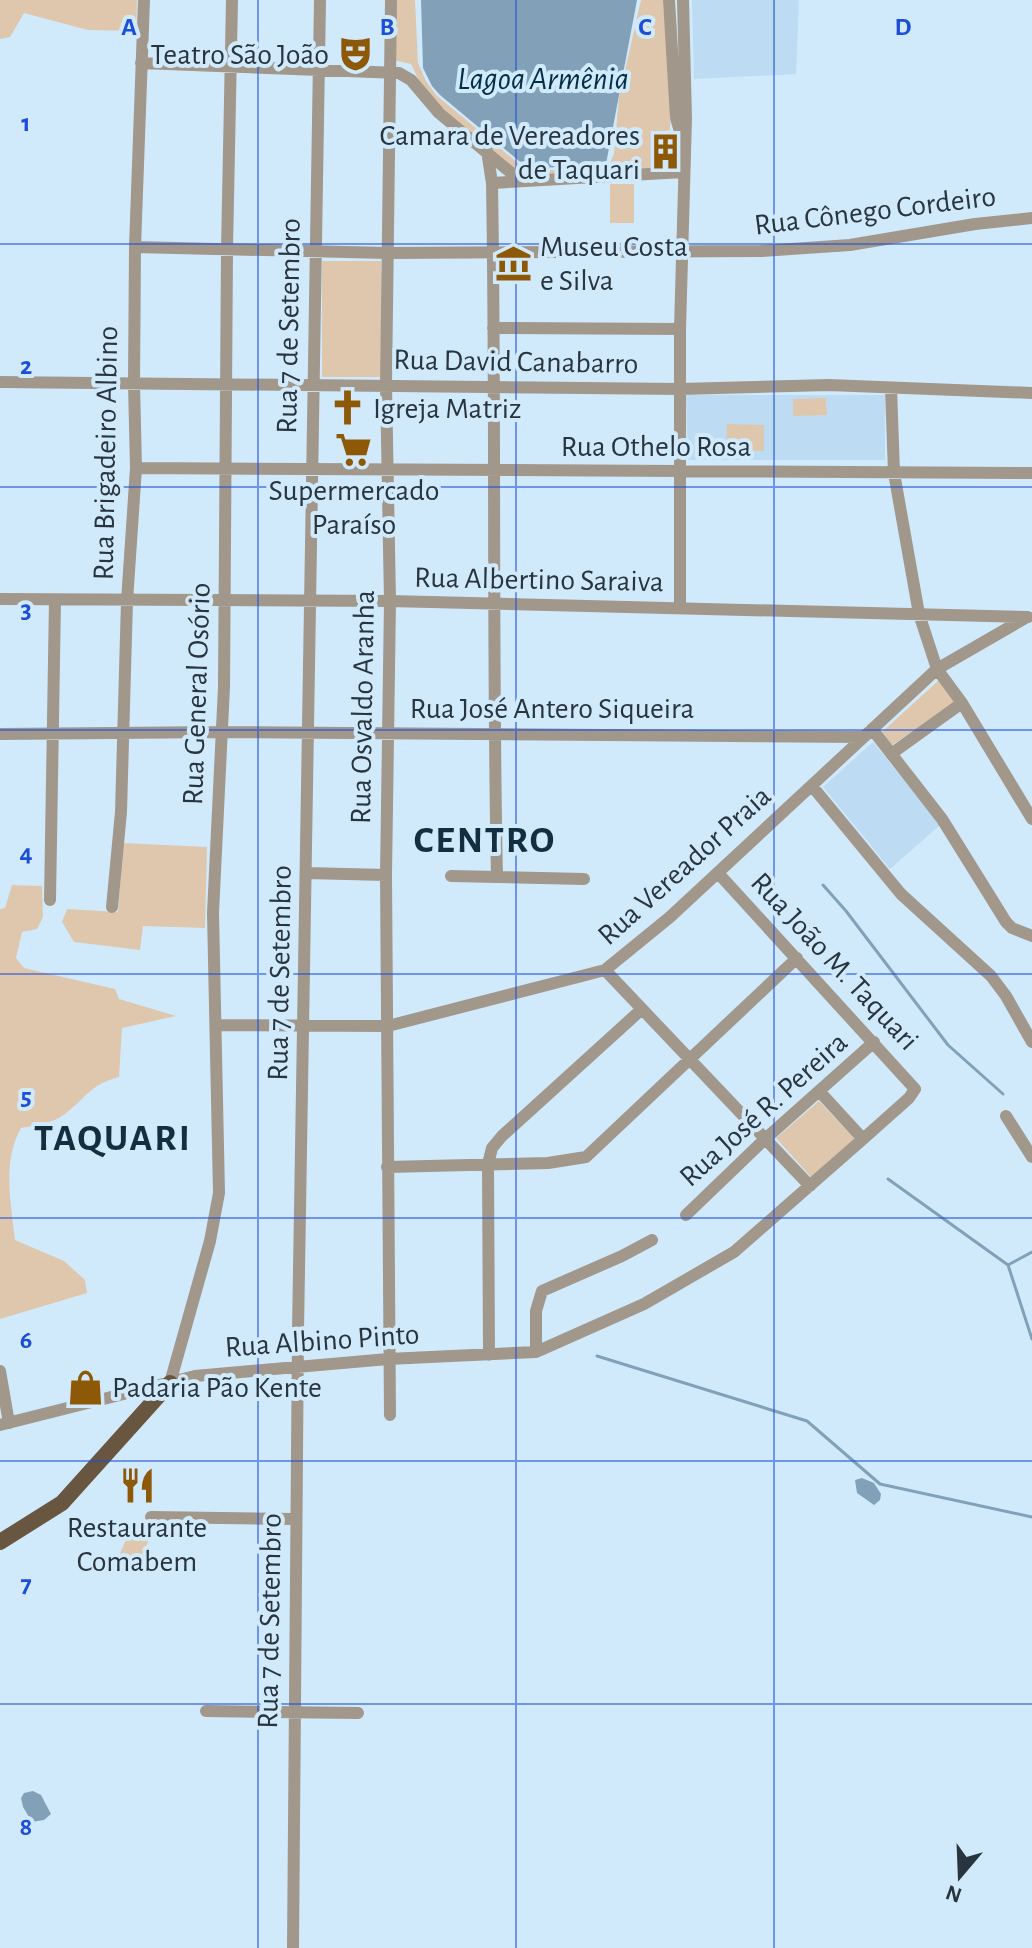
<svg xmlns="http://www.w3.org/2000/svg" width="1032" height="1948" font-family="'Alegreya Sans',sans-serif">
<rect width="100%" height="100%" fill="#d0eafc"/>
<path fill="#bddbf2" d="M692,0H799L796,74L694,79Z
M686,395H885V460H688Z
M873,742L940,825L890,869L823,787Z"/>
<path fill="#dfc7ad" d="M0,0H137L136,31L88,30L24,13L10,37L0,39Z
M394,0H415L418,63L426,81L436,95L525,169L536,171L609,166L614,153L619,97L641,0H663L671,99L670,130L656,133L659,167L536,177L517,171L433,101L422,87L411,64L393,60Z
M610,184H634V223H610Z
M322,261H381L382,377H322Z
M826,398L827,415L793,416V399Z
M727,424L764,425V451L726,450Z
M939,680L955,703L892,745L882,732Z
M123,843L207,847L205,928L143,926L140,950L74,942L62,922L67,909L118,912Z
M12,885L42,886L43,917L37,929L22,932L16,958L24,968L115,989L119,999L176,1016L122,1028L119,1077C89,1085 87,1097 65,1114C52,1124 36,1125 21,1128C2,1161 11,1203 15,1240L64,1261L85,1280L87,1293L0,1319V909L5,908Z
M819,1101L855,1139L811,1177L776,1138Z
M132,1526L151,1535L137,1567L118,1558Z"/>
<path fill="#82a1b8" d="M421,0H637L606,164L542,168L531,167L519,161L440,95L432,86L423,68Z
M862,1478L874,1483L881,1494L880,1500L874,1505L857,1493L855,1480Z
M33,1791L41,1795L51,1814L44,1820L32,1822L23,1807L21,1798L24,1793Z"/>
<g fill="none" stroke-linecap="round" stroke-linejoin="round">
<path stroke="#82a1b8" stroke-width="3" d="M823,885L846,911L948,1045L1003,1094
M888,1179L1008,1265L1032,1339
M1008,1265L1032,1252
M597,1356L807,1421L880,1484L1032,1517"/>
<path stroke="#a1978b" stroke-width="12" d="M669,0L676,118L682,138
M141,63L399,73L411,80L439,113L510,172L525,181
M487,151L492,183C496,415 492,646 497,877
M492,183L683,172
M135,247L387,253L761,251L850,245L975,224L1032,218
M493,328L680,329
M0,382L681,389L829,385L1032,393
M891,388L894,473L919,614L937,669L962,703L1032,819
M136,468L1032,473
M0,599L390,601L1028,617
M680,608V329L686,118L683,0
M872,729L942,819L1006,922L1012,928L1032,936
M0,734L222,732L864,737
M891,754L962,703
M812,786L901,894L991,976L1006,996L1032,1042
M306,873L386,875
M451,876L584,879
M50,900L55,600
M112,907L121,812L127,601L136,468L134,384L135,247L144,0
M605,970L810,1186
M216,1025L388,1026L605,970L670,917L937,669L1027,617
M820,1092L863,1139
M1006,1116L1032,1157
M387,1167L548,1163L586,1157L797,958
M686,1215L765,1139L874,1042
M536,1352V1311L542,1291L622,1256L652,1240
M489,1355L488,1164L492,1148L502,1136L642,1009
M0,1371L9,1423
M170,1383L210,1241L219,1193L213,913L224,687L227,249L232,0
M390,1415L386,875L390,601L386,385L391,0
M0,1425L195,1376L388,1359L536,1352L644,1304L734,1252L863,1139L909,1098L915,1089L718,873
M151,1517L296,1519
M206,1711L358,1713
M293,1948L298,1331L320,0"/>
<path stroke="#685641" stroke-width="16" d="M0,1542L62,1503L170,1383"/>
</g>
<path fill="none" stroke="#1d4ed8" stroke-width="2" stroke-opacity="0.55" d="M258,0V1948M516,0V1948M774,0V1948M0,244H1032M0,487H1032M0,730H1032M0,974H1032M0,1218H1032M0,1461H1032M0,1704H1032"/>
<defs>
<symbol id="theatre-bare" viewBox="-9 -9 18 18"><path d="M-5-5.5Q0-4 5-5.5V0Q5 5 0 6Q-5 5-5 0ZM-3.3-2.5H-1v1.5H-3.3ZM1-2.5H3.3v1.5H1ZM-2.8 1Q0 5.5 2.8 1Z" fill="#8d5907" stroke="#d0eafc" stroke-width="2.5" paint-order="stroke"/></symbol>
<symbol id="building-bare" viewBox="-9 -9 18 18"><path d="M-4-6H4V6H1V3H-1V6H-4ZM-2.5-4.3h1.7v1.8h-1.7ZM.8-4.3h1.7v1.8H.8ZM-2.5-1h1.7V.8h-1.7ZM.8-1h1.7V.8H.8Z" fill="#8d5907" stroke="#d0eafc" stroke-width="2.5" paint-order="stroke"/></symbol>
<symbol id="museum-bare" viewBox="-9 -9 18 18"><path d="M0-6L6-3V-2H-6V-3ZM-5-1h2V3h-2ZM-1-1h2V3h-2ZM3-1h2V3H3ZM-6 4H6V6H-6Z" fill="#8d5907" stroke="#d0eafc" stroke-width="2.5" paint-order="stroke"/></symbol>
<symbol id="church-bare" viewBox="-9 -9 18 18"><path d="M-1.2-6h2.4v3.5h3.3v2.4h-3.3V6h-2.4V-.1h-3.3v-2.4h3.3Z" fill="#8d5907" stroke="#d0eafc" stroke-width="2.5" paint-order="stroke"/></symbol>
<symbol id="supermarket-bare" viewBox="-9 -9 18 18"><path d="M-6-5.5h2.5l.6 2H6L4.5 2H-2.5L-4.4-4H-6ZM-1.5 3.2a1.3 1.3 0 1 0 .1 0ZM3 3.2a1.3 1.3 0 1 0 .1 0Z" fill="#8d5907" stroke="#d0eafc" stroke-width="2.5" paint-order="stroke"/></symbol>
<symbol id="shop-bare" viewBox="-9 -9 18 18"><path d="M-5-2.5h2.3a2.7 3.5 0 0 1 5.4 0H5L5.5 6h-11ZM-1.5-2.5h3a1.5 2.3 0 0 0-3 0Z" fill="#8d5907" stroke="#d0eafc" stroke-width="2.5" paint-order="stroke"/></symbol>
<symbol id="restaurant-bare" viewBox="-9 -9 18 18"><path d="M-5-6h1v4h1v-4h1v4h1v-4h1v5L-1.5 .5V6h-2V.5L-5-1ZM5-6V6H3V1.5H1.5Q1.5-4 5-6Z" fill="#8d5907" stroke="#d0eafc" stroke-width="2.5" paint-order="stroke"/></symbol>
</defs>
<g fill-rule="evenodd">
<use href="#theatre-bare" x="330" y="28" width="51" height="51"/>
<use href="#building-bare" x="640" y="126" width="51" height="51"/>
<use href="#museum-bare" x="488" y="238" width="51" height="51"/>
<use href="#church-bare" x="322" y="382" width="51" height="51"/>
<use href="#supermarket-bare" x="328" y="424" width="51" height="51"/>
<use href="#shop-bare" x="60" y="1362" width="51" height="51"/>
<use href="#restaurant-bare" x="112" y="1460" width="51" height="51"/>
</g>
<g text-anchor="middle" stroke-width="8" stroke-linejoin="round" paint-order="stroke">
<g font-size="30" fill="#29353e" stroke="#d0eafc" text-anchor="start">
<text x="329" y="64" text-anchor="end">Teatro São João</text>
<text x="640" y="145" text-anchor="end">Camara de Vereadores<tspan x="640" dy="34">de Taquari</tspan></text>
<text x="540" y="256">Museu Costa<tspan x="540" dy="34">e Silva</tspan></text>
<text x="373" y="418">Igreja Matriz</text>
<text x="354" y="500" text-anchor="middle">Supermercado<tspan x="354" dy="34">Paraíso</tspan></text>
<text x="112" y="1397">Padaria Pão Kente</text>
<text x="137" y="1537" text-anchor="middle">Restaurante<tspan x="137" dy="34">Comabem</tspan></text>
</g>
<g font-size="30" fill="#29353e" stroke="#d0eafc">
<text transform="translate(875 210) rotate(-7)" y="10">Rua Cônego Cordeiro</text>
<text transform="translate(288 326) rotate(-89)" y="10">Rua 7 de Setembro</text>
<text transform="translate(516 361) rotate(1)" y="10">Rua David Canabarro</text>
<text x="656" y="456">Rua Othelo Rosa</text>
<text transform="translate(105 453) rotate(-89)" y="10">Rua Brigadeiro Albino</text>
<text transform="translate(539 579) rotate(1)" y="10">Rua Albertino Saraiva</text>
<text transform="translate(196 694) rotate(-88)" y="10">Rua General Osório</text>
<text transform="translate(362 707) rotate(-89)" y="10">Rua Osvaldo Aranha</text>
<text x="552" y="718">Rua José Antero Siqueira</text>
<text transform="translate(684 865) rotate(-42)" y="10">Rua Vereador Praia</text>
<text transform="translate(835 961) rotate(47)" y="10">Rua João M. Taquari</text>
<text transform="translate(279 973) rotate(-89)" y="10">Rua 7 de Setembro</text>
<text transform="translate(763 1109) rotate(-42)" y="10">Rua José R. Pereira</text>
<text transform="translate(322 1340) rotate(-4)" y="10">Rua Albino Pinto</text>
<text transform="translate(269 1621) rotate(-89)" y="10">Rua 7 de Setembro</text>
</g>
<g font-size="32" font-style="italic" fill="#042e46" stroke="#d0eafc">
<text x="543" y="89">Lagoa Armênia</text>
</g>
<g font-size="38" font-weight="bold" letter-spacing="2" fill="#132e3f" stroke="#d0eafc">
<text x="485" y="852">CENTRO</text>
<text x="113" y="1150">TAQUARI</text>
</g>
</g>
<g font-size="26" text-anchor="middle" font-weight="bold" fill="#1d4ed8" stroke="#d0eafc" stroke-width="8" stroke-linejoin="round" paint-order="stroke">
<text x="129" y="35">A</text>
<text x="387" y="35">B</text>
<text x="645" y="35">C</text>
<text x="903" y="35">D</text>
<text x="26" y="131">1</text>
<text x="26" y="374">2</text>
<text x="26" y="618">3</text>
<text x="26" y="861">4</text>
<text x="26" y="1105">5</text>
<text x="26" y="1348">6</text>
<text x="26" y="1592">7</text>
<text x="26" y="1835">8</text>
</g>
<g transform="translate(960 1876) rotate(199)" stroke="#d0eafc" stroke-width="6" paint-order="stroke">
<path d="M0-6L14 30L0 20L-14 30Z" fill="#29353e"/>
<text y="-12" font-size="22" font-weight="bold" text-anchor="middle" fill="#29353e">N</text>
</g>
</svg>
